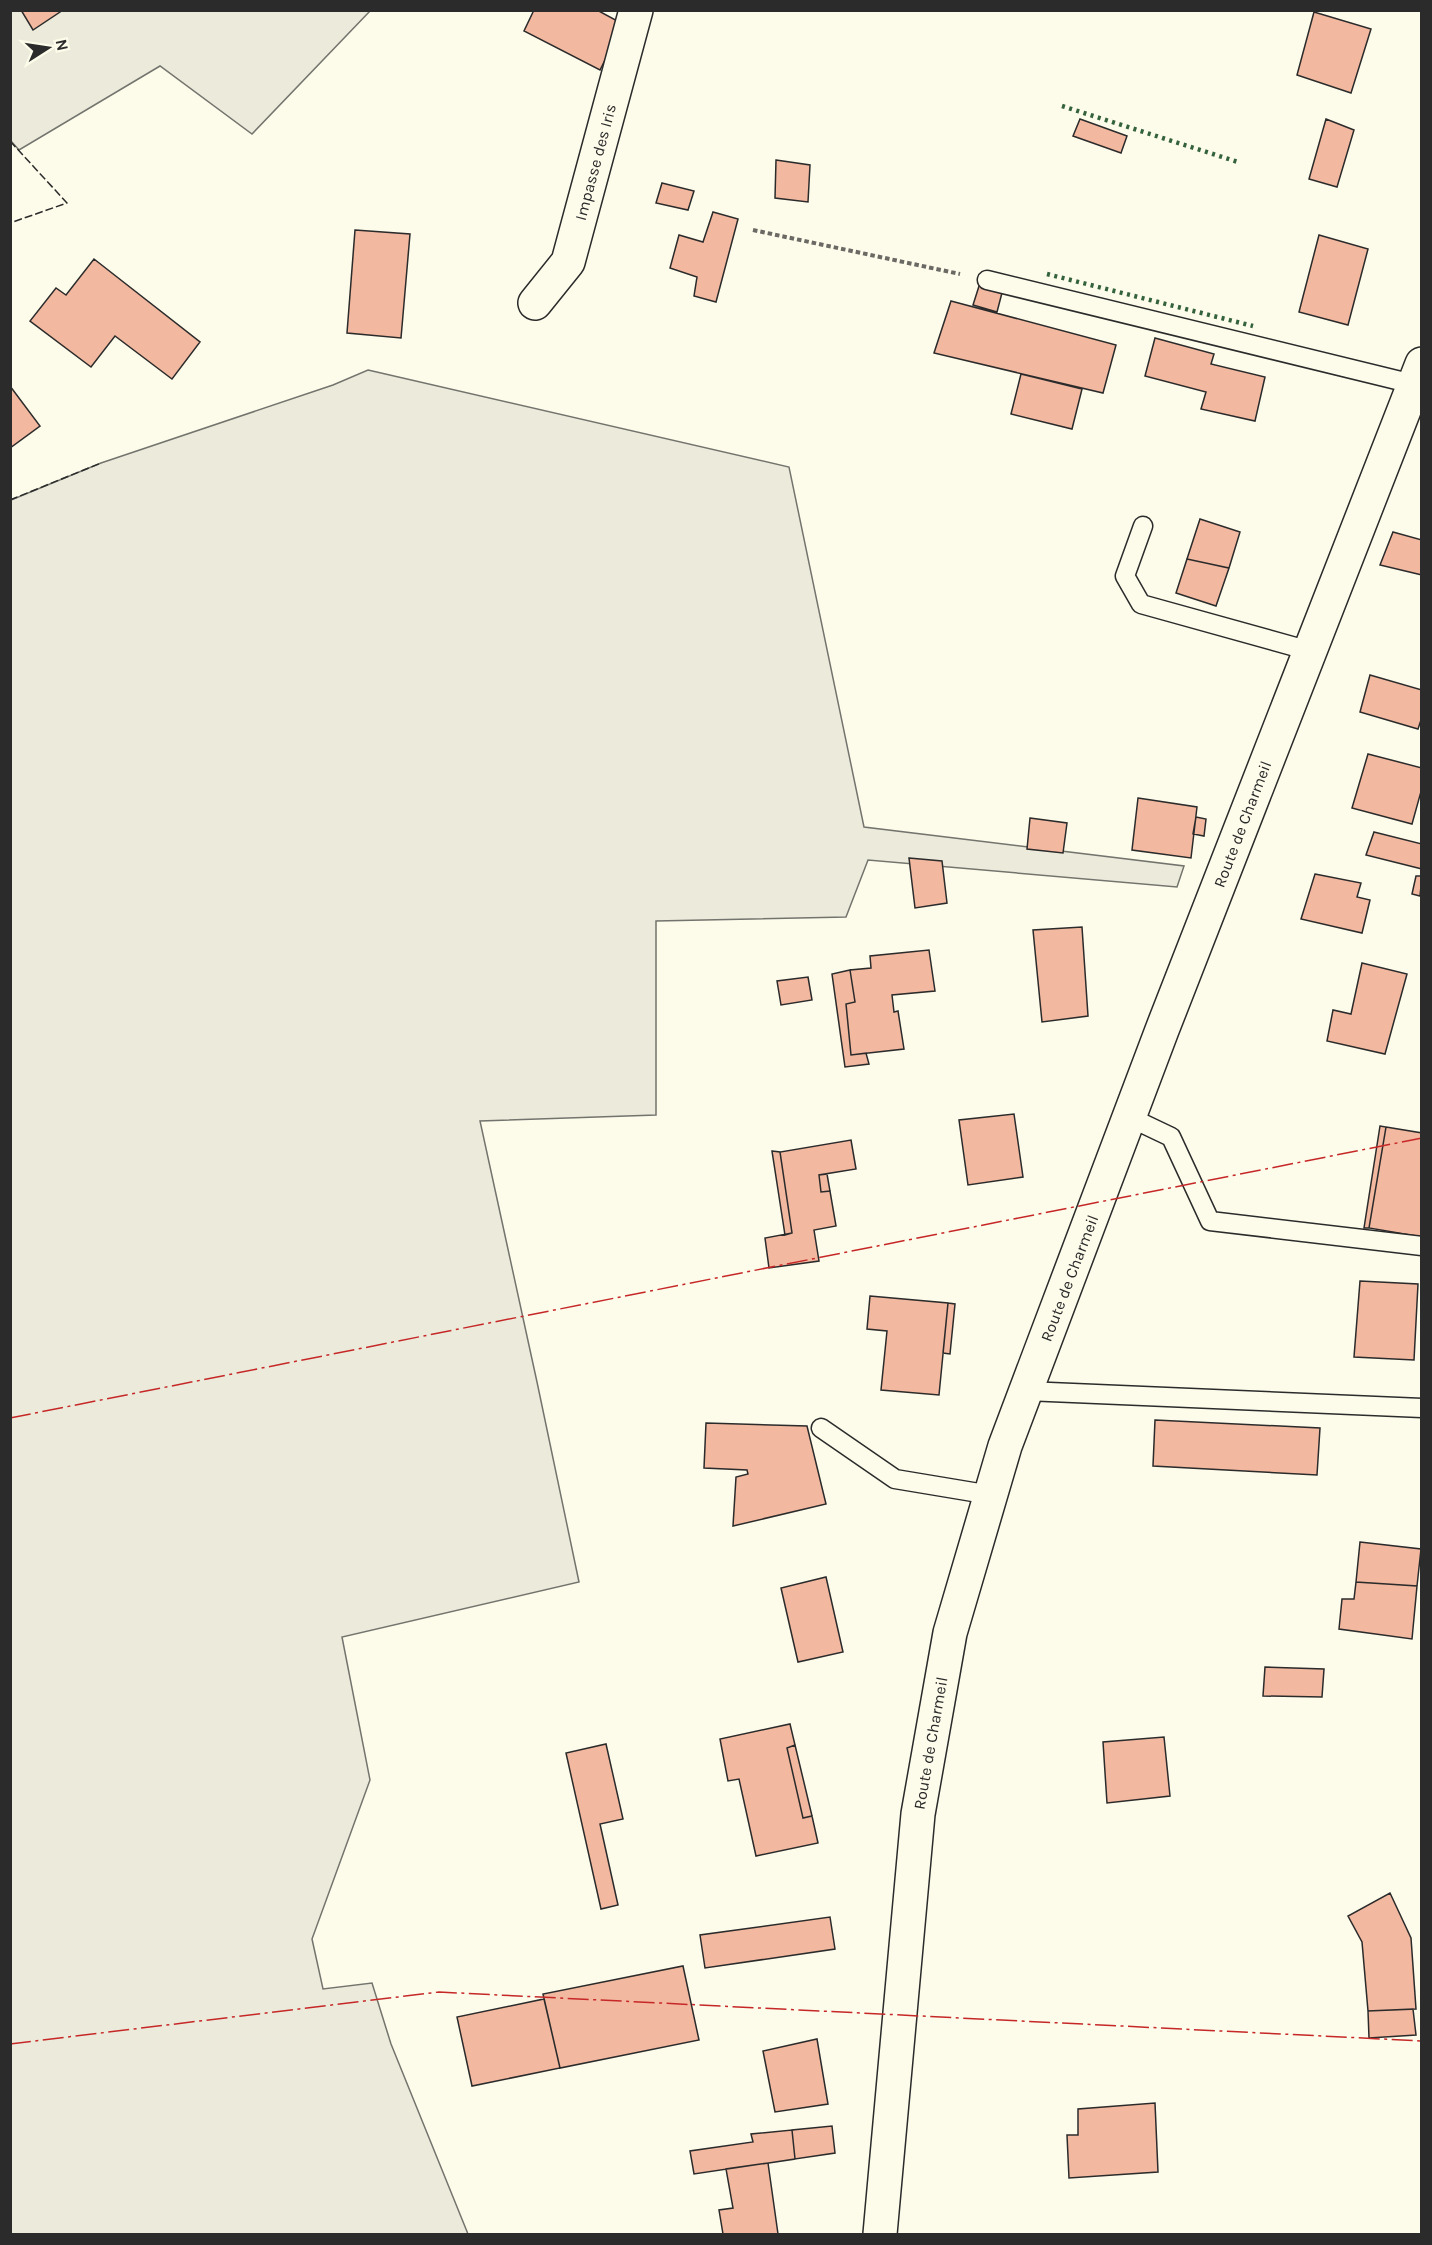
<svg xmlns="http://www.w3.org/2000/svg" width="1432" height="2245" font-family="Karla,sans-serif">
<rect width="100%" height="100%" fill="#fdfbea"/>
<path fill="#ecebdb" stroke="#74746e" stroke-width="1.5" d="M10,11H370L252,134L160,66L19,150L11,141Z
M368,370L789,467L864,827L1184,866L1177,887L868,860L846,917L656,921V1115L480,1121L537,1382L579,1582L342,1637L370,1780L312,1939L323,1989L372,1983L391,2044L468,2234H11V500L101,463L333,385Z"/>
<path fill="#f2b8a0" stroke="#2b2b2b" stroke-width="1.5" d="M21,10H63L33,30Z
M534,10H597L623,24L600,70L524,31Z
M1314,12L1371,29L1351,93L1297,75Z
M1080,119L1127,136L1121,153L1073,136Z
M1326,119L1354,130L1337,187L1309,179Z
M776,160L810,165L808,202L775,198Z
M662,183L694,191L688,210L656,203Z
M713,212L738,219L716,302L694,296L697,277L670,268L679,235L703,242Z
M355,230L410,234L401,338L347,333Z
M1319,235L1368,249L1348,325L1299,312Z
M94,259L200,342L172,379L115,336L91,367L30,321L56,288L66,295Z
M980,283L1003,289L997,312L973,305Z
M951,301L1116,345L1103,393L934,353Z
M1155,338L1214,354L1211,364L1265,377L1255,421L1201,409L1206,392L1145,376Z
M1021,374L1082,389L1072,429L1011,414Z
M10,386L40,426L10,448Z
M1200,519L1240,532L1229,568L1187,559Z
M1393,532L1422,540V575L1380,565Z
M1187,559L1229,568L1216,606L1176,593Z
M1370,675L1422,690V717L1418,729L1360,712Z
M1368,754L1422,768V788L1412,824L1352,808Z
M1138,798L1197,807L1191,858L1132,850Z
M1196,817L1206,819L1204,836L1193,834Z
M1030,818L1067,823L1063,853L1027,849Z
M1374,832L1422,844V869L1366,855Z
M909,858L942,861L947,903L915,908Z
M1315,874L1361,883L1357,897L1370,900L1362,933L1301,919Z
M1416,876H1422L1420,896L1412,894Z
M1082,927L1088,1016L1042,1022L1033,930Z
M929,950L935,991L892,995L894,1012L898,1011L904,1049L851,1055L846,1004L855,1002L850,970L871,968L870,956Z
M1362,963L1407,974L1385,1054L1327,1041L1333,1010L1351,1014Z
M850,970L855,1002L846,1004L851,1055L866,1053L869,1064L845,1067L832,974Z
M808,977L812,1000L781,1005L777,981Z
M1014,1114L1023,1177L968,1185L959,1120Z
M1380,1126L1386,1127L1369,1228H1364Z
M1386,1127L1422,1133V1237L1369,1228Z
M851,1140L856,1169L819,1175L821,1192L830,1191L836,1226L814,1230L819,1261L769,1268L765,1238L792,1233L780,1152Z
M772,1151L780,1152L792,1233L785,1235Z
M827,1174L830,1191L821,1192L819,1175Z
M1360,1281L1418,1284L1414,1360L1354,1357Z
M870,1296L948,1303L939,1395L881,1390L887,1331L867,1329Z
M948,1303L955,1304L950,1354L943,1353Z
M1155,1420L1320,1428L1317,1475L1153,1466Z
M706,1423L807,1426L826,1504L733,1526L736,1477L748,1474L747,1470L704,1468Z
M1360,1542L1421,1549L1417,1586L1356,1582Z
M826,1577L843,1652L798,1662L781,1588Z
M1356,1582L1417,1586L1412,1639L1339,1629L1342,1599H1354Z
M1265,1667L1324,1669L1322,1697L1263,1696Z
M790,1724L795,1745L787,1748L803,1818L812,1816L818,1843L756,1856L739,1779L728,1781L720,1739Z
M1164,1737L1170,1796L1107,1803L1103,1742Z
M606,1744L623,1819L600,1824L618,1905L601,1909L566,1753Z
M795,1745L812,1816L803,1818L787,1748Z
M1390,1893L1411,1938L1416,2009L1368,2011L1362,1942L1348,1916Z
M830,1917L835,1949L705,1968L700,1935Z
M683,1966L699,2040L560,2068L543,1994Z
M544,1999L560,2068L472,2086L457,2017Z
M1413,2009L1416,2035L1369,2038L1368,2011Z
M817,2039L828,2104L775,2112L763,2051Z
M1155,2103L1158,2172L1069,2178L1067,2135H1078V2109Z
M832,2126L835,2153L795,2159L792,2130Z
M792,2130L795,2159L694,2174L690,2151L753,2142L751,2134Z
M768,2163L778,2234H723L719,2210L733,2208L726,2169Z"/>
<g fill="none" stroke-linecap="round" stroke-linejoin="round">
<defs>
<path id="service" d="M987,280L1413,384
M1143,526L1125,576L1141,604L1310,651
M1129,1117L1171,1137L1210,1221L1422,1246
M1026,1391L1422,1408
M821,1428L895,1479L991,1495"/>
<path id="minor" d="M535,303L568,262L636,10"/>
<path id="secondary" d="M880,2234L918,1814L950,1633L1005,1446L1162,1030L1422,364"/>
</defs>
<use href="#service" stroke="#2b2b2b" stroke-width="21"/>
<use href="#minor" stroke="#2b2b2b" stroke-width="36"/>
<use href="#secondary" stroke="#2b2b2b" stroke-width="36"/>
<path stroke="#6a6964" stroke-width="4" stroke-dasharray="4.5 3" stroke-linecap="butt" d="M753,230L960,274"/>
<use href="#service" stroke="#fdfbea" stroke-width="18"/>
<use href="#minor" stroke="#fdfbea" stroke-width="33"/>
<use href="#secondary" stroke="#fdfbea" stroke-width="33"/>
<path stroke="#34623c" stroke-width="4.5" stroke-dasharray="3 4.5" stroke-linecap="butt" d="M1062,106L1238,162
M1047,274L1253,326"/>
<path stroke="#2b2b2b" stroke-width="1.5" stroke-dasharray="8 3" stroke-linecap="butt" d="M10,141L67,203L10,223
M10,500L101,463"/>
<path stroke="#c62828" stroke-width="1.5" stroke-dasharray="21 4.5 3 4.5" stroke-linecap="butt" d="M10,1418L1422,1138
M10,2044L439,1992L1422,2041"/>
</g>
<g text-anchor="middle" stroke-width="4.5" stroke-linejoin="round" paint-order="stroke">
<g font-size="16" fill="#2b2b2b" stroke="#fdfbea">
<text transform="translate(595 162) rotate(-75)" y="6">Impasse des Iris</text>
<text transform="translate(1242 824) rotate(-69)" y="6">Route de Charmeil</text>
<text transform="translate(1069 1278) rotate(-69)" y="6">Route de Charmeil</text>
<text transform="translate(930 1743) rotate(-80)" y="6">Route de Charmeil</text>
</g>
</g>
<rect width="1432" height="2245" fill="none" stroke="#2b2b2b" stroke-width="24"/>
<g transform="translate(48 48) rotate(78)" stroke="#fdfbea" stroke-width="4.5" paint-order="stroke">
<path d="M0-4.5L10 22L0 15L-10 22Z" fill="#2b2b2b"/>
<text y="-9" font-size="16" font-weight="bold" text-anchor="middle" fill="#2b2b2b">N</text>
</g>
</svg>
